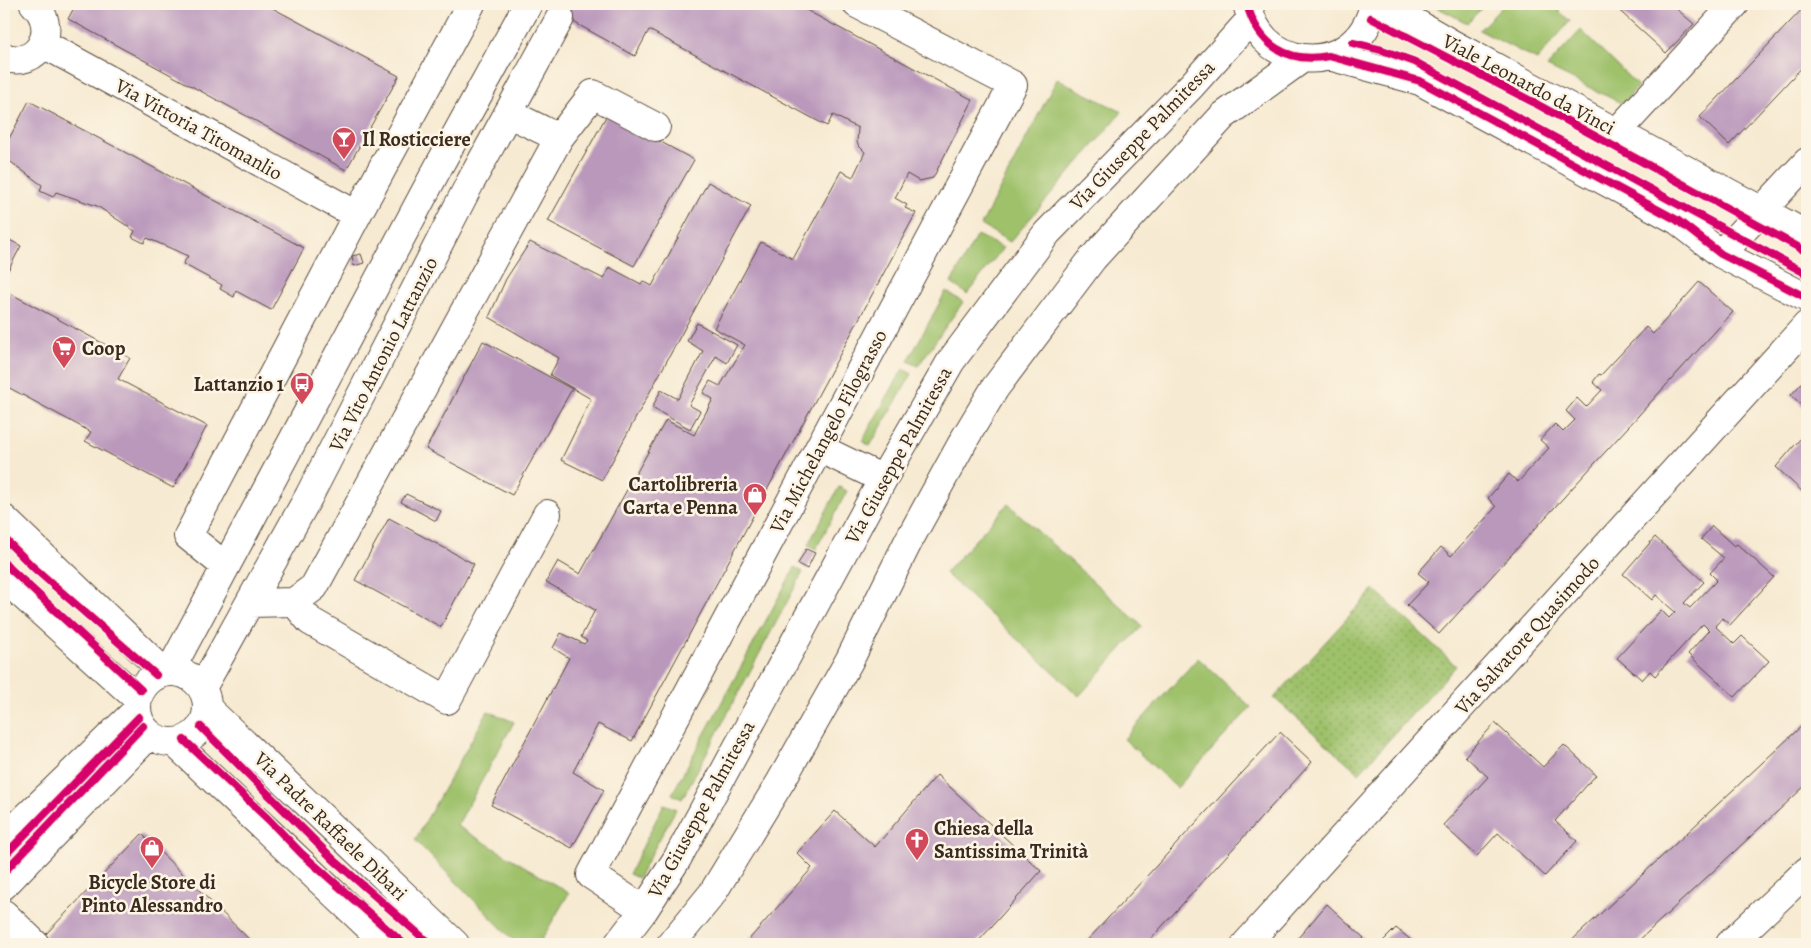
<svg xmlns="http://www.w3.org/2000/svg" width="1811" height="948" font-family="Alegreya,serif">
<defs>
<pattern id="grass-dots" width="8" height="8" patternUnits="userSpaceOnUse" patternTransform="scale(1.25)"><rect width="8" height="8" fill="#9ec16a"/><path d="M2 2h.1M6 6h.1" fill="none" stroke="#829d57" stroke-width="1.8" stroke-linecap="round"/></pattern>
</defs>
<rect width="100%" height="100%" fill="#fcf5e5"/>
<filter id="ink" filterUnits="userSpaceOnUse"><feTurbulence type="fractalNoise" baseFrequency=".02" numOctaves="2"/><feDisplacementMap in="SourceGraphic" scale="10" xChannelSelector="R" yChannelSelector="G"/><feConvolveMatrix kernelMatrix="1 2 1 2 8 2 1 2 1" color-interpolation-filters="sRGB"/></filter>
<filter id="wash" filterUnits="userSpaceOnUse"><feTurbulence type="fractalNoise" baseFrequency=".0096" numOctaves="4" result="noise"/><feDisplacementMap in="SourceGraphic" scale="20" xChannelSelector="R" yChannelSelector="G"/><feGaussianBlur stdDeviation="1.12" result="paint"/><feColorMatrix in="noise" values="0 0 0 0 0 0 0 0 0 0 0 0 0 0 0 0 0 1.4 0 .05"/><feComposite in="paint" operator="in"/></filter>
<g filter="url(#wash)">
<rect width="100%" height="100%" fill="#f7ead2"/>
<path fill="url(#grass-dots)" stroke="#6c7644" d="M1374,589L1456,666L1359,773L1274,698Z"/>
<path fill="#9ec16a" stroke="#6c7644" d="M1431,4H1486L1467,23Z
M1505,4H1551L1570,21L1537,60L1479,30Z
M1581,30L1638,86L1623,104L1547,67Z
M1057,79L1122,112L1010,242L981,225Z
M977,235L1003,248L967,294L951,283Z
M946,291L963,302L918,366L908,361Z
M903,369L912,374L870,446L862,441Z
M839,487L847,491L816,549L808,545Z
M1008,504L1142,626L1079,696L945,573Z
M795,567L803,572L682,799L672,794Z
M1198,658L1251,707L1177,788L1124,739Z
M488,711L514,722L457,826L569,893L539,944H517L415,840Z
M664,804L676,809L638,878L629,874Z"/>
<g id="blocks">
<path fill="#ba98bc" d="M76,4H265L399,76L346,170L68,19Z
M553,4H795L973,100L933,178L919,181L907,174L895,198L907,205L905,208L916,213L632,741L598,724L573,772L604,790L572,848L491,805L569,658L553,648L561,633L584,644L587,641L581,637L595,610L546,582L558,561L580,574L666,420L694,435L713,399L703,393L710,381L720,386L745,345L714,328L761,242L793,259L841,171L853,177L865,152L859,146L857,142L858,128L833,115L827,126L649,30L635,56L550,9Z
M1612,4H1671L1694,24L1666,53Z
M1807,4V62L1729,145L1700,117Z
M29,101L304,248L271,310L236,291L234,297L220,289L222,285L183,264L188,256L147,238L144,243L132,237L135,231L97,206L56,192L53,197L40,191L42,185L4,157V148Z
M608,113L694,160L634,266L548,221Z
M708,182L751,206L602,480L561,460L591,399L550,375L559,358L489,317L506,279L530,242L604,279L609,267L641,284L643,281L652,286Z
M4,237L21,246L4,278Z
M361,254L364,263L354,266L352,256Z
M1699,282L1733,312L1439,634L1407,605L1429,582L1418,573L1441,547L1451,556L1496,507L1488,498L1509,474L1518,482L1549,448L1540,440L1555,424L1563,432L1575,420L1566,411L1577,398L1586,407L1602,390L1593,382L1599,374L1601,375L1646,327L1653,334Z
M4,290L130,358L118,379L207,426L173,488L85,441L91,432L4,385Z
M697,323L737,345L727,363L716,356L689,405L700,411L690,429L652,408L661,390L678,399L703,351L687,341Z
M483,341L572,389L512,495L426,449Z
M1807,377V410L1791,395Z
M1807,431V496L1776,467Z
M406,494L441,511L436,521L401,502Z
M389,518L474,564L441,627L355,580Z
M1712,526L1734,546L1737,544L1774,577L1730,625L1722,618L1715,626L1734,644L1742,636L1769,661L1735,697L1688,654L1709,630L1703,624L1655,676L1650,671L1642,680L1617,658L1661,610L1669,618L1675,612L1656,595L1652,600L1623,574L1655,537L1704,582L1684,603L1690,608L1717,580L1710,573L1724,558L1701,539Z
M806,549L815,553L807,569L798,564Z
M1807,721V784L1635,944H1568Z
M1495,723L1543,767L1564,745L1596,775L1555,821L1577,841L1545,876L1498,833L1477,856L1443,825L1488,777L1465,756Z
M1280,732L1312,762L1146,944H1084Z
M937,775L1041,871L976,944H745L812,868L797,853L835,811L875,847Z
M142,834L254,944H54L45,935Z
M1327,904L1364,938L1358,944H1304L1298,938Z
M1396,928L1416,944H1380Z"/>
</g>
</g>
<g filter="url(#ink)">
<use href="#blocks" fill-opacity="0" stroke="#574739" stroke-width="1"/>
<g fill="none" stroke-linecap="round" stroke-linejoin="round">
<defs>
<path id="minor" d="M1247,4C1250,14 1252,23 1259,32C1267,44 1280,52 1293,56C1333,66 1366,43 1374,4
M1383,4L1454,45L1807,235
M42,43L357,215
M1329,56L1420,81L1677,220L1721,254L1807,298
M4,57C38,70 60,29 34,4
M1617,132L1735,4
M559,138L593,94L656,127
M1721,254L1807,162
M819,448L883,479
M4,519L164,672
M225,566L188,536L357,215L471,4
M4,578L138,699
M294,602L314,587L559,138L508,113
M250,603L294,602L310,621L447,700L547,514
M170,671L440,164L528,4
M137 707a35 35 0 1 1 70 0a35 35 0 1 1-70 0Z
M202,688L309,496L470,183L560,18
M207,708L455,944
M174,742L387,944
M4,839L137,710
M4,885L150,734
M644,910L591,875L1013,85L857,4
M4,914L35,944
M618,944L644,910L677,859L883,479L951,361L1047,233L1191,86L1251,19
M671,944L712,894L781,781L849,661L908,542L965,438L995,388L1093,258L1223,116L1303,58
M1246,944L1807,325
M1730,944L1807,871"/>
</defs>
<use href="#minor" stroke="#574739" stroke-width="30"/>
<use href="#minor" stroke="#fff" stroke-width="28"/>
<defs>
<path id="cycleway" d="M1247,4C1258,45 1287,64 1329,56L1420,81L1677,220L1721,254L1807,298
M1371,18L1531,101L1807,252
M1353,43L1382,50L1415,62L1807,274
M4,538L33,567L156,675
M4,563L141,690
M201,727L334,860L430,944
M184,740L268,819L302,854L404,944
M4,856L139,717
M4,872L143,726"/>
</defs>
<use href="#cycleway" stroke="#fcf5e5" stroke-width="11"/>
<use href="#cycleway" stroke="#d6006c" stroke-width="8"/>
</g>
</g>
<defs>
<symbol id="bar-pin" viewBox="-11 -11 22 30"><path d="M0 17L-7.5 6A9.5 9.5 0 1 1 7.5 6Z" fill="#d1495b" stroke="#fcf5e5"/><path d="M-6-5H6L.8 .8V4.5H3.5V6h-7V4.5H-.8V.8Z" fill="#fff"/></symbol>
<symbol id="supermarket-pin" viewBox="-11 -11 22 30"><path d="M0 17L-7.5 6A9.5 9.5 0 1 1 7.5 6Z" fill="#d1495b" stroke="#fcf5e5"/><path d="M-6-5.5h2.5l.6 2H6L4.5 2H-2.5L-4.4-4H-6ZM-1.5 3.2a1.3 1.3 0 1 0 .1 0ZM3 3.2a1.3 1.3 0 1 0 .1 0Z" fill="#fff"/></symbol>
<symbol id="bus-pin" viewBox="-11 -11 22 30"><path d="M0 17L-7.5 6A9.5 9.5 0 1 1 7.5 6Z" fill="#d1495b" stroke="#fcf5e5"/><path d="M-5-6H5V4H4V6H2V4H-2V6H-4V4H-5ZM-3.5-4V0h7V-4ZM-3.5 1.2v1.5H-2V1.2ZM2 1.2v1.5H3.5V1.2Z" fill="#fff"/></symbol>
<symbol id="shop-pin" viewBox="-11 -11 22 30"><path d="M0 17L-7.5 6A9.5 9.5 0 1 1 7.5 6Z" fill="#d1495b" stroke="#fcf5e5"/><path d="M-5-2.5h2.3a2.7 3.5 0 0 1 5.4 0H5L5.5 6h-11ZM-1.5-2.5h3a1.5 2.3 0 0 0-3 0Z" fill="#fff"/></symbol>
<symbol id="church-pin" viewBox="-11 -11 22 30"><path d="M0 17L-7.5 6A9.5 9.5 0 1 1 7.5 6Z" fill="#d1495b" stroke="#fcf5e5"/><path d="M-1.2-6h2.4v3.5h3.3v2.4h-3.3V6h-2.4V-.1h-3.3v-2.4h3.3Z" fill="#fff"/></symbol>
</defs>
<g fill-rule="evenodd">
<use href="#bar-pin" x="330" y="125" width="28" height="38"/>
<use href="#supermarket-pin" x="50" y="334" width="28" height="38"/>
<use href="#bus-pin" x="288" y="370" width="28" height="38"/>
<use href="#shop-pin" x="741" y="481" width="28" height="38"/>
<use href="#church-pin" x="903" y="826" width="28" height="38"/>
<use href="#shop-pin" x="138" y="834" width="28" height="38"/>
</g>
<g text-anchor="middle" stroke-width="5" stroke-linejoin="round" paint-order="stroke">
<g font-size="20" fill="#3b2a1e" stroke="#fcf5e5">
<text transform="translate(1529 84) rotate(28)" y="7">Viale Leonardo da Vinci</text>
<text transform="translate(199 129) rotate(29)" y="7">Via Vittoria Titomanlio</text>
<text transform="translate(1142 135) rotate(-46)" y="7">Via Giuseppe Palmitessa</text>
<text transform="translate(383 354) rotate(-63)" y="7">Via Vito Antonio Lattanzio</text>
<text transform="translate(828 431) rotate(-62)" y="7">Via Michelangelo Filograsso</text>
<text transform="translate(898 455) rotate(-61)" y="7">Via Giuseppe Palmitessa</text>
<text transform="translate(1527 635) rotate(-48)" y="7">Via Salvatore Quasimodo</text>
<text transform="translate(701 809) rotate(-61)" y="7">Via Giuseppe Palmitessa</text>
<text transform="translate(331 826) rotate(44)" y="7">Via Padre Raffaele Dibari</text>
</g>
<g font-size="20" font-weight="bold" fill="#3b2a1e" stroke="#fcf5e5" text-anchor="start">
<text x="362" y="146">Il Rosticciere</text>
<text x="82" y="355">Coop</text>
<text x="284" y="391" text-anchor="end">Lattanzio 1</text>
<text x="738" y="491" text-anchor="end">Cartolibreria<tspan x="738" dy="23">Carta e Penna</tspan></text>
<text x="934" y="835">Chiesa della<tspan x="934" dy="23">Santissima Trinità</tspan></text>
<text x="152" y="889" text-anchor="middle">Bicycle Store di<tspan x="152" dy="23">Pinto Alessandro</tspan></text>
</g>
</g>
<rect width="1811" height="948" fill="none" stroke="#fcf5e5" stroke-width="20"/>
</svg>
